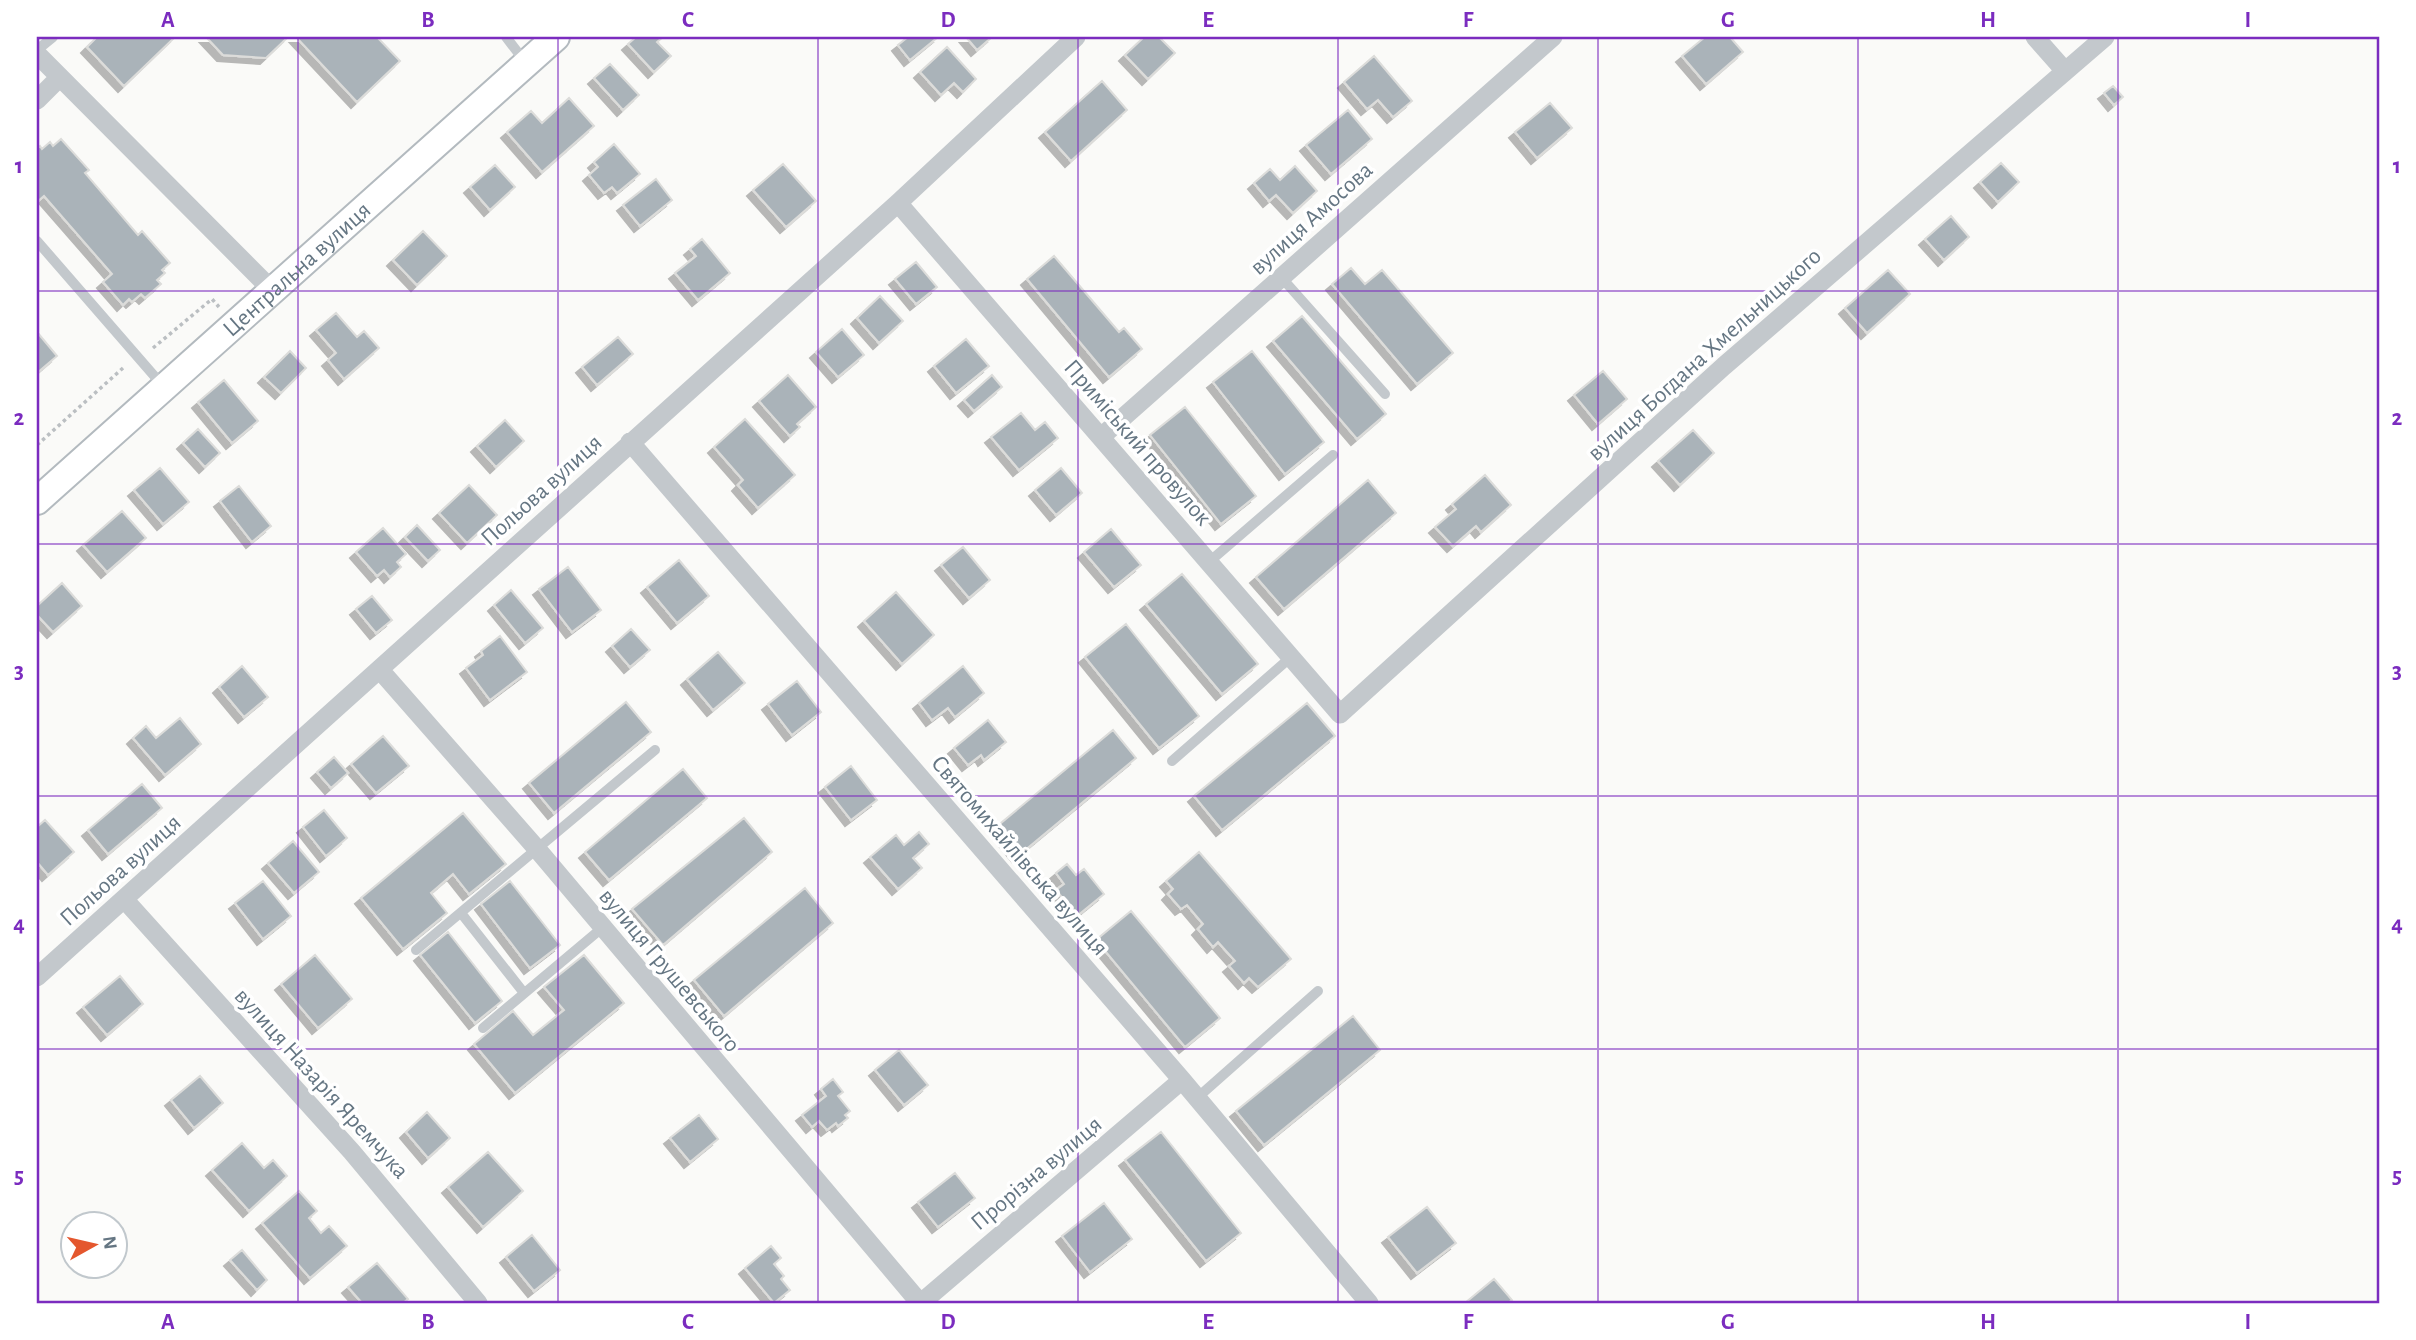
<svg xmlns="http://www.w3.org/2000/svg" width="2416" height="1340" font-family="'Alegreya Sans',sans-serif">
<defs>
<filter id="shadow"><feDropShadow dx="-6" dy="6" stdDeviation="0" flood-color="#0004"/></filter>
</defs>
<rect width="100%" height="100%" fill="#fafaf8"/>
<path fill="#aab3b9" stroke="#dcdcda" stroke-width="2" filter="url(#shadow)" d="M97,37H175L124,86L87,47Z
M206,37H288L266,58L223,55Z
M296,37H377L400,61L357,102Z
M636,37H663L657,42L671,56L654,72L628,44Z
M908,37H938L910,60L898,45Z
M966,37H992L977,50Z
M1144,37H1159L1175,53L1148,79L1125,55Z
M1705,37H1730L1743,52L1706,84L1682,56Z
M947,47L976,79L963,92L954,83L941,95L920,72Z
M1374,56L1412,101L1393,117L1378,100L1367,109L1344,82Z
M610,64L639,95L623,110L594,78Z
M1102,81L1127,110L1071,161L1045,132Z
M2113,86L2123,97L2114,105L2104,93Z
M569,98L594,126L542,172L507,132L531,111L542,123Z
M1550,103L1572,128L1537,158L1515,132Z
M1348,110L1372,139L1331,174L1306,145Z
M61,139L89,170L85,173L138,235L142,231L170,263L162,270L165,273L157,280L161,284L145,298L141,294L132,302L129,299L123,305L103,282L112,274L44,196L37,202V149L40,146L42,149L50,142L53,146Z
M614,144L640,174L617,193L612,187L604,193L589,175L598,167L594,162Z
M2001,163L2019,182L1998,202L1980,182Z
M783,164L816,201L786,227L753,190Z
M495,165L515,187L490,210L470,187Z
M1295,166L1317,191L1293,213L1276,195L1269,201L1254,183L1270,169L1280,180Z
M656,179L672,200L640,226L623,205Z
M1951,216L1969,237L1944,260L1925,239Z
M423,231L447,256L417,285L393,260Z
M702,239L730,273L698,300L675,273L696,256L690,249Z
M1054,256L1119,332L1124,328L1142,349L1109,377L1027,279Z
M916,262L937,287L916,304L895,279Z
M1351,268L1365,284L1382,270L1453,353L1417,384L1332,284Z
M1888,270L1910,294L1867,333L1845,308Z
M880,296L903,321L879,343L857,318Z
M336,313L357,337L364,331L379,348L344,379L328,360L336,353L316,330Z
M1302,316L1386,414L1357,439L1273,341Z
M842,329L864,355L838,377L816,352Z
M37,332L57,356L37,373Z
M618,337L633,354L597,385L582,367Z
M966,339L989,366L956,393L934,366Z
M290,351L306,368L281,393L264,377Z
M1252,351L1324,442L1285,474L1213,382Z
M1603,371L1627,399L1598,424L1574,395Z
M788,375L816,407L797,424L800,427L790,436L759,401Z
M992,375L1002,387L974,411L964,400Z
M224,380L258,421L232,443L198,402Z
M1185,407L1256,496L1221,524L1150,435Z
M1021,413L1035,430L1045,422L1058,438L1019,470L991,437Z
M745,419L795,475L758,508L738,485L743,480L714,447Z
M505,420L524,441L496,467L477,446Z
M198,429L220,453L205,467L183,443Z
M1693,430L1714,453L1680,485L1658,461Z
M160,468L189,502L163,524L134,490Z
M1061,468L1082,493L1056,515L1035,490Z
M1485,475L1511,505L1481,532L1476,526L1453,546L1435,527L1456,509L1452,504Z
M1368,480L1396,513L1284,609L1256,577Z
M469,485L497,515L467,543L439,513Z
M239,486L271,526L252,542L220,501Z
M122,511L146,538L107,572L83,545Z
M417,525L440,550L428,561L405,537Z
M383,528L406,554L397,562L401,567L390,577L384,570L377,576L356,552Z
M1111,529L1141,565L1114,587L1084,552Z
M963,547L990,580L969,598L941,565Z
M679,560L709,596L677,623L647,587Z
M568,567L601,610L572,632L539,589Z
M1182,574L1258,664L1222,694L1146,604Z
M62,583L82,606L53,632L37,615V606Z
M511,590L543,628L525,643L494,605Z
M896,592L934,635L902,664L864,621Z
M372,596L392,620L376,633L356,609Z
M1126,624L1199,716L1159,748L1085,657Z
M631,629L650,650L630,667L612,646Z
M500,636L527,672L490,700L466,668L483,655L481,651Z
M718,652L745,683L713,710L687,679Z
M242,666L268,697L244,717L219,687Z
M963,666L984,693L955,717L948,708L932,720L919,703Z
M797,681L821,712L792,735L768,704Z
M626,702L651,732L554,813L529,783Z
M1307,703L1335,736L1222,830L1194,796Z
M180,718L201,744L165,775L133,738L146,726L156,738Z
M988,720L1006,742L984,760L981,755L968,765L954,748Z
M1113,730L1136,758L1018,856L995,828Z
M383,736L409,766L376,793L351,764Z
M334,757L348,773L331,788L317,772Z
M851,766L877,800L851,820L825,787Z
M683,769L707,798L609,880L585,852Z
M142,784L162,808L108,854L88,830Z
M324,810L347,838L326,856L303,827Z
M463,813L506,864L469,894L453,874L431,893L447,913L403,949L361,898Z
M744,818L772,852L663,945L632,909Z
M45,820L74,852L48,875L37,862V827Z
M919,832L929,844L913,858L922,868L898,889L870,857L896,835L904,845Z
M293,841L319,872L294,893L268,863Z
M1199,852L1291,959L1258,987L1249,978L1244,983L1229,966L1235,961L1218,942L1213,947L1198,929L1203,924L1187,905L1181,909L1168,894L1173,889L1166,881Z
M1067,864L1076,875L1084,869L1104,894L1077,916L1056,890L1064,884L1056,873Z
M263,881L291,916L263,939L235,903Z
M510,881L560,945L530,968L481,904Z
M805,888L833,923L724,1016L694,980Z
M1131,911L1220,1018L1185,1047L1096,940Z
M448,932L502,1001L475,1023L420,955Z
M315,955L352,999L318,1028L281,984Z
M584,955L624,1003L515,1093L474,1044L513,1011L533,1035L564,1010L544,987Z
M120,976L143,1004L107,1035L83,1007Z
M1353,1016L1380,1050L1264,1145L1236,1111Z
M899,1050L928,1085L904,1105L875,1070Z
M200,1076L223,1103L194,1128L171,1100Z
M833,1079L843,1092L838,1096L850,1111L845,1115L848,1118L838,1126L836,1123L827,1130L819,1121L812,1127L802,1115L826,1096L821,1089Z
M427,1112L450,1138L428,1158L406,1132Z
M699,1115L718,1139L690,1162L670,1138Z
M1161,1132L1241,1233L1206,1261L1125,1160Z
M242,1143L264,1168L273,1160L287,1176L249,1211L212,1170Z
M488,1152L523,1191L483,1227L448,1187Z
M955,1173L975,1198L938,1227L918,1202Z
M299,1191L317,1211L309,1218L321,1233L329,1226L347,1246L310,1278L262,1223Z
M1104,1203L1132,1239L1090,1272L1062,1236Z
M1427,1207L1456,1243L1417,1273L1388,1237Z
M532,1235L560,1270L534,1291L506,1257Z
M771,1246L781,1258L774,1264L784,1276L781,1279L790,1290L774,1303L745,1268Z
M242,1250L267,1280L257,1290L230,1260Z
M377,1263L408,1299L403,1303H362L348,1287Z
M1494,1279L1512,1300L1508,1303H1465Z"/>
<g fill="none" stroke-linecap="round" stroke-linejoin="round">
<defs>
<g id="secondary">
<path id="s1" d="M37,501L556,37"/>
</g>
</defs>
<use href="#secondary" stroke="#b3babf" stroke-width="30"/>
<path stroke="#bbbfc2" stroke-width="3.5" stroke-dasharray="3.5 3.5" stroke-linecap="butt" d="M153,348L212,299L219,307
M37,445L123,368"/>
<path stroke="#c3c8cc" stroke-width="10" d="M506,37L526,63
M37,50L53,37
M37,241L163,386
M1281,277L1385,394
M1209,562L1333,455
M1172,761L1291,657
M461,913L524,993
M416,950L655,750
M483,1028L602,928
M1197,1098L1318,991"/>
<path stroke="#c3c8cc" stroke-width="19" d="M2035,37L2065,71
M37,54L272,290
M37,100L60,77
M898,203L1340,714L1724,366L2105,37
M1101,437L1553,37
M630,442L1182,1080L1369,1303
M380,670L537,849L920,1303
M124,899L352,1152L478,1303
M37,977L898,203L1076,37
M921,1303L1182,1080"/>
<use href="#secondary" stroke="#fff" stroke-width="26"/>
</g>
<path fill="none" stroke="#7b2cbf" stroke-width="2" stroke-opacity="0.55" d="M298,37V1303M558,37V1303M818,37V1303M1078,37V1303M1338,37V1303M1598,37V1303M1858,37V1303M2118,37V1303M37,291H2379M37,544H2379M37,796H2379M37,1049H2379"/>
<g text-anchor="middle" stroke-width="7" stroke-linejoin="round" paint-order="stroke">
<g font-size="24" fill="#657683" stroke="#fff">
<text transform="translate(1311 218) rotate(-42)" y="8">вулиця Амосова</text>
<text dy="8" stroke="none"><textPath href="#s1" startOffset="348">Центральна вулиця</textPath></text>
<text transform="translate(1704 354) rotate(-42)" y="8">вулиця Богдана Хмельницького</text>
<text transform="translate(1138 442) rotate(49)" y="8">Приміський провулок</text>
<text transform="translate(541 490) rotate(-42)" y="8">Польова вулиця</text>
<text transform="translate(1020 855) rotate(49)" y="8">Святомихайлівська вулиця</text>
<text transform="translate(120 870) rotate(-42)" y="8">Польова вулиця</text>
<text transform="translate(670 970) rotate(50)" y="8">вулиця Грушевського</text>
<text transform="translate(322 1083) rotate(48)" y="8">вулиця Назарія Яремчука</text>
<text transform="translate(1036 1173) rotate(-40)" y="8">Прорізна вулиця</text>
</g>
</g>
<rect width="2416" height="1340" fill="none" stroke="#ffffff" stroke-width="77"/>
<g transform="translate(94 1245) rotate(82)"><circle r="33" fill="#ffffff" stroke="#c1c8cd" stroke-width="2"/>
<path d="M0-5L12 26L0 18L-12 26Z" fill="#e4572e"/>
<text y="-10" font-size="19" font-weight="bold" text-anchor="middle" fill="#657683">N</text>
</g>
<rect x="38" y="38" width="2340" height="1264" fill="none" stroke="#7b2cbf" stroke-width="2.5"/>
<g font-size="23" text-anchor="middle" font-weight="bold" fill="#7b2cbf">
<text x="168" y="27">A</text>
<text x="428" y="27">B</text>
<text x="688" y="27">C</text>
<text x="948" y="27">D</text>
<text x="1208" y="27">E</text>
<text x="1468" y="27">F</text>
<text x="1728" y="27">G</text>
<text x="1988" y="27">H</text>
<text x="2248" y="27">I</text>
<text x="19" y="173">1</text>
<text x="2397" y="173">1</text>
<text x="19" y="425">2</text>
<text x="2397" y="425">2</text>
<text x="19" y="678">3</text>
<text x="2397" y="678">3</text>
<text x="19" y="931">4</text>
<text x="2397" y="931">4</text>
<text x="19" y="1183">5</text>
<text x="2397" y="1183">5</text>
<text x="168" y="1329">A</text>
<text x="428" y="1329">B</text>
<text x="688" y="1329">C</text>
<text x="948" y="1329">D</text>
<text x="1208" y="1329">E</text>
<text x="1468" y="1329">F</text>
<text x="1728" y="1329">G</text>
<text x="1988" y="1329">H</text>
<text x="2248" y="1329">I</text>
</g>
</svg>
